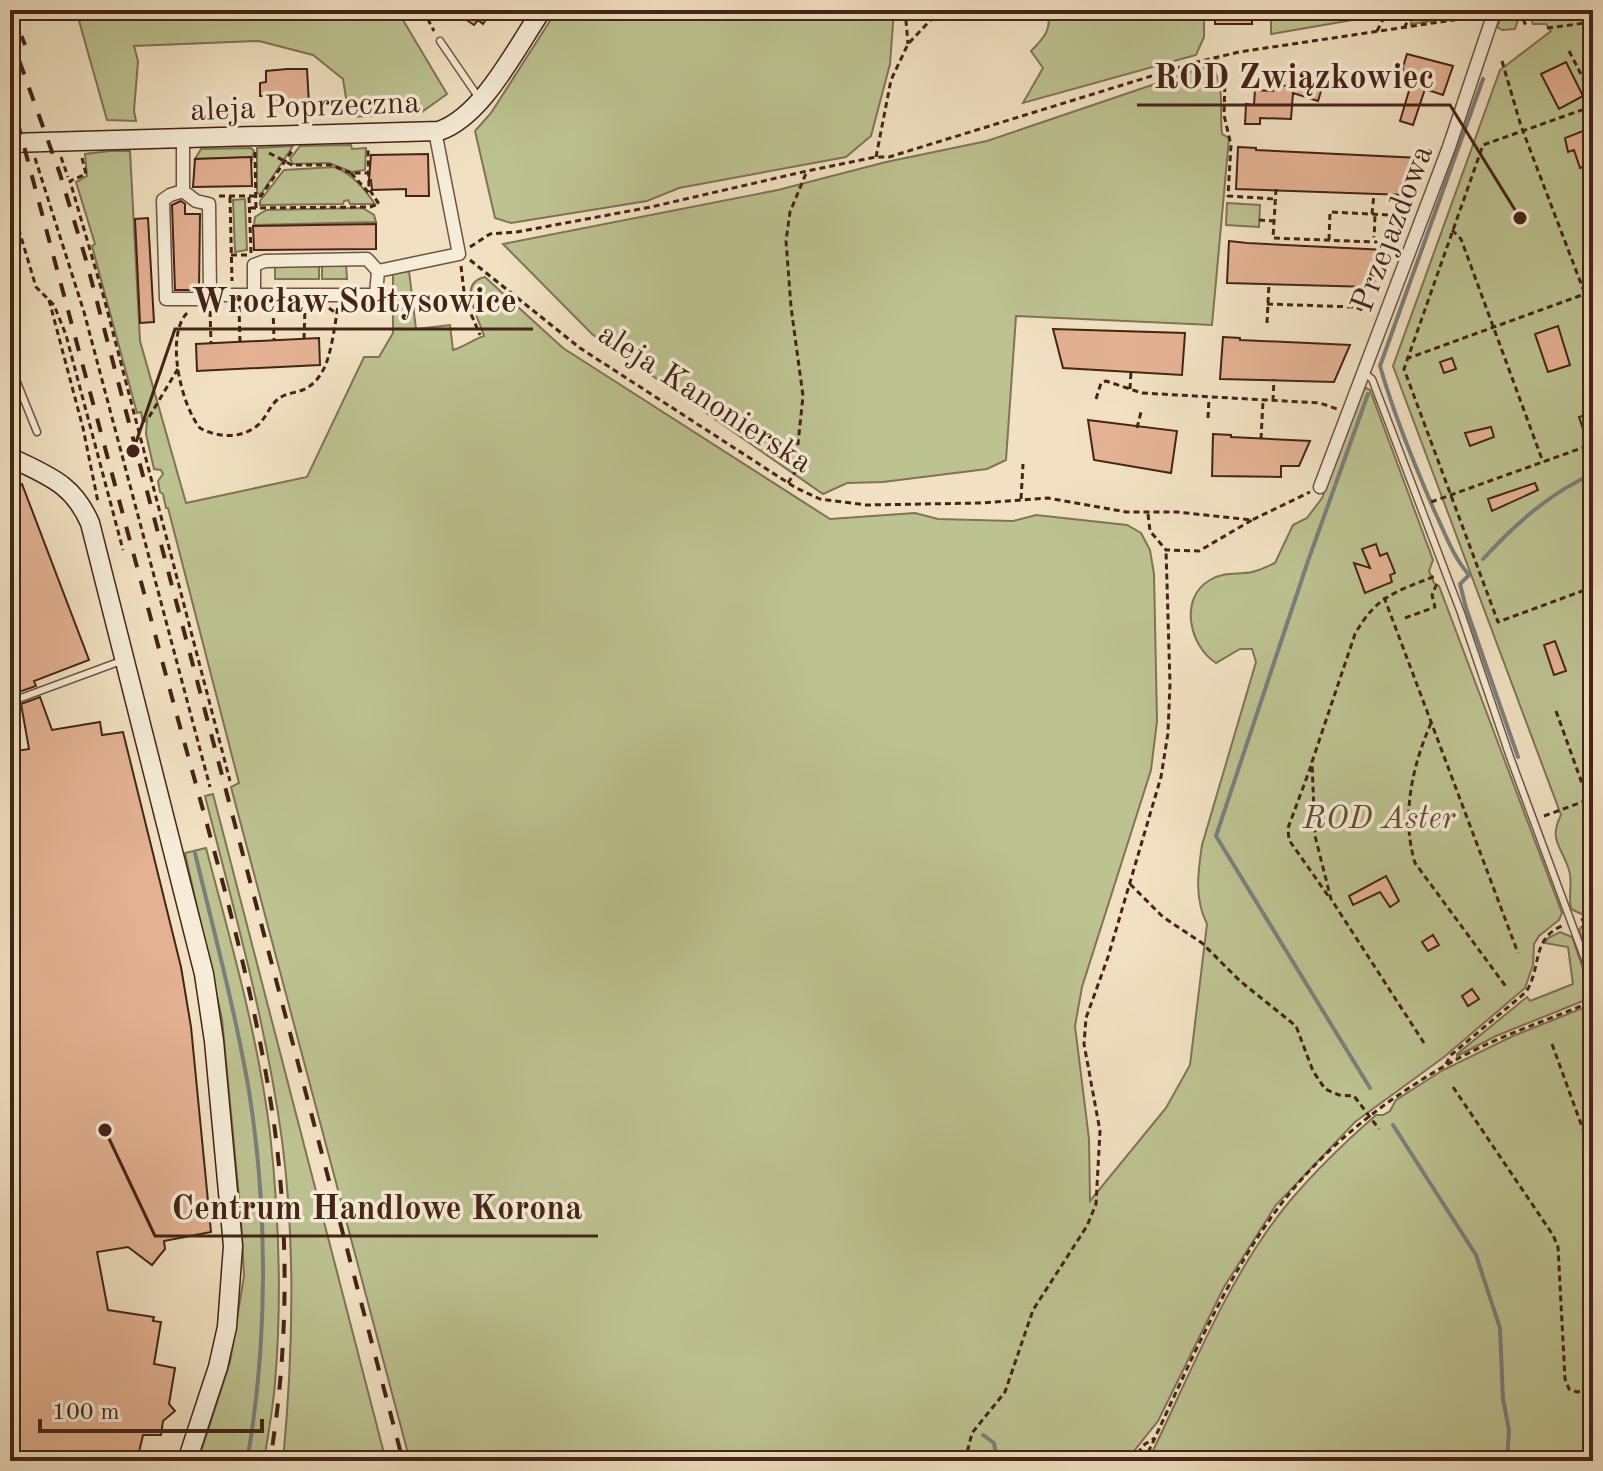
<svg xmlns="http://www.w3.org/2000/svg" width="1603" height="1471" font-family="'Old Standard TT',serif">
<rect width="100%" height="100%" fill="#f1e1c2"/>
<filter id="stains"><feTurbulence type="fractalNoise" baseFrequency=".0025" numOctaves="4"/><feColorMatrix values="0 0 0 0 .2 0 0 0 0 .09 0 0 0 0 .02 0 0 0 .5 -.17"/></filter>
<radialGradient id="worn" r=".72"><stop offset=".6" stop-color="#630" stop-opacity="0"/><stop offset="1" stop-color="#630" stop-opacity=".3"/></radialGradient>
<path fill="#bdc291" stroke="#817354" stroke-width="2" d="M76,10H397L447,94L419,114L349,117L343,79L313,55L259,41L134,46L138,61L134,111L136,121L107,120Z
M557,10H894L890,64L871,136L846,157L679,188L647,201L511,223L495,218L475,131L491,113Z
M1046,10H1204V37L1196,55L1023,103L1043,68L1031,51C1043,39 1054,28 1046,10Z
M1271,10H1280L1282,15L1310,14V10H1359V19L1271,34Z
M1416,10H1464L1460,11L1458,17L1411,24L1412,15Z
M1528,10H1593V911L1581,914L1571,909C1568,896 1573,882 1569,870C1562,847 1548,840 1561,815L1393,366L1500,70L1551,31L1546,24H1533Z
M1503,12H1512L1518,20L1515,29L1502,30L1497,27Z
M1211,65C1226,87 1219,108 1222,134L1229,138L1212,325L1016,316L1006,460L987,469L883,482L847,483L823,494L592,334L503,244L778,190L886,162L987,141Z
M351,145L352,149L366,148L365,170L352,172L329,163L293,164L290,159L300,146Z
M293,146L261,194L257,193V148Z
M251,148L254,151L252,160L251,157L195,159L201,149Z
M110,151H130L140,341L186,503L307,477L364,357H379L393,333V274L409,271L416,329L450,325L453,350C466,346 472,340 484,336C479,318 456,283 485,277L563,348L830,519L915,513L938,519L1013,521L1036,515L1127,525L1141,533L1150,550L1154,574L1157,721L1151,770L1082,987L1075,1026L1089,1139L1090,1201L1166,1108L1190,1065L1207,924C1194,898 1198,872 1202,845L1256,662L1252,649H1240L1216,663C1190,647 1178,598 1210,580C1224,571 1238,575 1252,572C1260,570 1268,566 1275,563L1293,525L1307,518L1322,498L1364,387L1370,390L1433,560L1429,571L1434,583L1439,586L1562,913L1559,920L1539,936L1534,944L1533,965L1525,988L1444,1057L1355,1122L1276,1205L1224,1287L1158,1421L1126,1461H410L231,787L239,783L168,508H166L163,494L160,492L158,481L163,474L161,470L154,469L146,434L147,419L143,423L141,412L137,413L92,246L95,244L76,182L87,176L85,154Z
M335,167C354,175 365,190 375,204H350L348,200L344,201L343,204L260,205V201L284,170Z
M245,199L247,250L235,252L233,200Z
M1227,203L1260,205L1259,227L1226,225Z
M363,208L374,215L376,222L254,225L255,217L266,210Z
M319,264V279H275V265Z
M322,264H346L347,279H322Z
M213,794L386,1461H283C293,1355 296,1246 282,1140C266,1023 234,910 205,796Z
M206,848C231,942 258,1036 270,1133C279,1215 282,1300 275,1383C273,1409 268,1435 264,1461H198L230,1362L244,1276L241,1218L222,1019L185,853Z
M1593,921V969L1579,930L1583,925Z
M1560,932L1572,937L1593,997L1496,1036L1457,1056V1054L1527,997L1530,1001L1573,984L1568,947L1545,943L1548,938Z
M1593,1004V1461H1148C1190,1375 1228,1276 1289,1202C1316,1170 1345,1142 1376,1115H1383L1390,1111L1396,1100L1443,1070L1513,1036Z"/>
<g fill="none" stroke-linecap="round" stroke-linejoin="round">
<path stroke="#7c7e7c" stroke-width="4" d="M1483,79L1380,366C1394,415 1414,463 1434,510C1445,533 1452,555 1469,575L1460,584L1466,608L1518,757
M1368,394L1308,561L1216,836L1370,1088
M1483,559C1514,525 1550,492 1593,474
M195,853C214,932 235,1010 249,1091C268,1209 268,1343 247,1461
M1393,1125L1476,1255L1500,1328L1503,1399L1509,1430L1507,1461
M983,1435L994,1443L997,1461"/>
</g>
<path fill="#e4b293" stroke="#452417" stroke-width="2" d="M452,10H492L483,24L478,20L474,25Z
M1215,10H1252V24H1215Z
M1407,54L1453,66L1443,95L1425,89L1413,125L1400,121L1414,74L1402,70Z
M1566,62L1583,96L1559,109L1541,74Z
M287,69H307L309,104L267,106V96H260V83L266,82V71Z
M1310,81L1323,85L1318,101L1293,93L1291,119L1260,118V124H1245L1246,104L1254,105L1255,90L1273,91V85L1309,87Z
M1588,129L1593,142V164L1580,168L1574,150L1568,152L1565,138Z
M1238,147L1256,148V150L1420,158L1406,195L1236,189Z
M428,154L429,196H406V189L372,190L371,180H369L371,155Z
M251,157L252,186L193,187L195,159Z
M181,201L185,204V214H200L199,290H175L172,205Z
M148,218L154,322L140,323L135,219Z
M376,224V249L254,250L253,226Z
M1229,241L1247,243L1386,250L1372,287L1227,283Z
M1558,326L1570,365L1548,372L1535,334Z
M1053,329L1185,333L1182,375L1063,368Z
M1223,337L1240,338V340L1350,345L1334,382L1220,379Z
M319,338L320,365L197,371L196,344Z
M1452,358L1456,369L1444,373L1440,362Z
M1593,412V426L1583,429L1579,417Z
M1088,420L1177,431L1171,473L1094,460Z
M1491,427L1494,437L1470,446L1465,433Z
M1213,434L1231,435V437L1310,441L1299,466H1281V477L1212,476Z
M1535,483L1538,490L1492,511L1488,499Z
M22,484L89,660L34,681L36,686L19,692L18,687L10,690V489Z
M1376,544L1380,556L1387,553L1395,573L1390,575L1392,582L1365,593L1354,563L1370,568L1362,549Z
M1555,641L1566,671L1554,675L1544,645Z
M40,697L52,730L100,722L102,735L123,732L181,967L191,1027L211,1232L164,1241L165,1249L152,1265L128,1247L97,1252L108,1310L154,1317L153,1321L161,1322L154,1364L175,1368L169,1404L175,1411L163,1421L161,1435H143L139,1452L134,1455V1461H10V752L29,749L21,704Z
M1386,876L1399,901L1390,907L1380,892L1353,905L1349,896Z
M1433,935L1439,945L1428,951L1422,942Z
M1472,989L1479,999L1468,1006L1462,996Z"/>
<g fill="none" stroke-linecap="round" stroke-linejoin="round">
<defs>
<path id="lane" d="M440,41L479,98
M10,365L37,432
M1363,372L1372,379L1461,613L1510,757L1593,981
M10,475L22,467
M10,702L121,661
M139,1458L162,1461"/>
<path id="street" d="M183,139V191L196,201L209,204L210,295H376L378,271L367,259L265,261L254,265V294
M183,191L170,195L163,200L166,299H201L210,295
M378,271L459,254L435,131
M1320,487L1449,147L1495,10"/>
<path id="secondary" d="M10,143L439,131C483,116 516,48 542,10
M10,457C47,476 72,482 90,523L204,974L214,1041L233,1246L227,1327L218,1367L187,1461"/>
</defs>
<use href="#lane" stroke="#705342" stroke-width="9"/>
<use href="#street" stroke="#705342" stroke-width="15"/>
<use href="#secondary" stroke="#452417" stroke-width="21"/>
<path stroke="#452417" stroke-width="3" stroke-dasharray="6 4" stroke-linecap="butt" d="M423,10L434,31
M905,10L908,44
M1519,10L1527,28
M1404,28L1414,10
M1547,28L1593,22
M1377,31L1388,10
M1569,51L1585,82L1593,85
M1216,58L1225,78L1224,115L1231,145L1228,196L1275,199
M1502,61L1521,126L1593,315
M1593,106L1483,145L1404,369L1498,622L1593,587
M313,110L314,119
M255,152L256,208
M269,153L292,165H331L351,173H369
M61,157L68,177
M876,157L891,80L908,44L940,10
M35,158L84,312L210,787
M82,158L86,174L70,181L104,298L230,781
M351,173L370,194
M1276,189L1273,238L1374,242L1375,214
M219,196H261L292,151
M230,197L232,281
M249,197L251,253
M10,200L36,287L54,305L66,335L123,550
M250,208L370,207L379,204L369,189L368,150
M1372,214L1374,194
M1259,220L1274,221
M1452,230L1461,239L1543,462
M1329,240L1330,212L1390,215L1408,221
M470,247L490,234L517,232L651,207L807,171L876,157H889L1197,62L1239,52L1480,16
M231,255H247
M470,260L580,348L796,488L820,499L866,505L981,503L1048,498L1126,512H1177L1252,520L1310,492
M461,266L465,300L480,335
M49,300L83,428L98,502
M1267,304L1355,307L1370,313
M239,306L240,342
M273,308L274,340
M329,308L337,314
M210,311L211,343
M187,313C165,336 181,405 200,428C218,438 242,439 258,425C266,418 269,407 277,400C290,388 307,398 322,372C331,358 335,324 338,306
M1267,323L1269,283
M304,339L305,307
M1406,359L1593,291
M1130,389L1131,371
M1096,399L1101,383L1106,381L1142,393L1320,403L1337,409
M1273,401L1274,379
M149,417L179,367
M1208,418L1209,398
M1137,428L1141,412
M1261,439L1263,401
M788,483L795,472L803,396L791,307L786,241L790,212L807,171
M1021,499L1023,464
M1431,502L1593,444
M1148,514L1150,531L1166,550L1199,551L1252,520
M1384,597L1518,953
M1405,618L1435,607L1432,595L1438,581
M1556,711L1588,800
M1431,723C1412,767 1401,816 1415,863L1507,988
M1311,766L1288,828L1289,840L1329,897
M1544,816L1593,798
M1130,884L1163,917L1202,943L1240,981L1296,1026L1313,1071L1325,1089L1339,1095L1354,1096L1379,1129
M1581,920L1593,916
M1424,1043L1331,899L1315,836L1312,762L1355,634C1377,595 1396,592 1435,576
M1552,1044L1593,1157
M1446,1064L1451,1055L1526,992C1542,967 1531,939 1562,926
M1453,1087L1553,1235L1558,1247L1565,1379L1569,1389L1577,1392L1593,1387
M965,1461L972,1433L1005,1392L1033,1310L1087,1226L1096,1204L1100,1131L1084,1044L1086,1018L1108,957L1161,777L1168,733L1170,684L1166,550
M1131,1461L1145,1444L1155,1438
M1144,1461C1185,1375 1226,1274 1285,1199C1332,1140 1393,1094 1459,1058C1502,1035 1548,1020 1593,1001"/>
<use href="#lane" stroke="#f6ecd7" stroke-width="6"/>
<use href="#street" stroke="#f6ecd7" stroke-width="12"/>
<use href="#secondary" stroke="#f6ecd7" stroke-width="18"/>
<path stroke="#452417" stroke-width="4" stroke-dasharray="14 14" stroke-linecap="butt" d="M11,10L25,45
M10,35L60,174L86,260L403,1461
M10,94C62,289 115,484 167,679C207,828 254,978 275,1131C289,1239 288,1353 270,1461"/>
</g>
<g text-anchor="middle" stroke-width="7" stroke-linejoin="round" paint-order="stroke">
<g font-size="32" fill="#452417" stroke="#f6ecd7">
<text transform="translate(305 105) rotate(-2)" y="11">aleja Poprzeczna</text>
<text transform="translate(1391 228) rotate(-69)" y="11">Przejazdowa</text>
<text transform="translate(706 397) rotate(33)" y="11">aleja Kanonierska</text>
</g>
<g font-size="32" font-style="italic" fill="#634c36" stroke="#f6ecd7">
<text x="1379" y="828">ROD Aster</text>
</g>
</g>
<path fill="none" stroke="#452417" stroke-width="3" d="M1520 218L1450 105H1137M133 451L175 329H533M105 1130L155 1236H598"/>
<g fill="#452417" stroke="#f6ecd7" stroke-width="3">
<circle cx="1520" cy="218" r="8"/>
<circle cx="133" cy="451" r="8"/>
<circle cx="105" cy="1130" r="8"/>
</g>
<g font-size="34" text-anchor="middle" font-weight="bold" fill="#452417" stroke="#f6ecd7" stroke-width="7" stroke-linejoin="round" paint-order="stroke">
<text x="1294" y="88">ROD Związkowiec</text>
<text x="354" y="312">Wrocław Sołtysowice</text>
<text x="377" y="1219">Centrum Handlowe Korona</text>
</g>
<rect width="1603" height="1471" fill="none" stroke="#f1e1c2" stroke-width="40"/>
<rect x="12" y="12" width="1579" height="1447" fill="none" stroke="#452417" stroke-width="4"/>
<rect x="20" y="20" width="1563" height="1431" fill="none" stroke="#452417" stroke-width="2"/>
<path d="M40 1419v12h222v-12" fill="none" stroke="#452417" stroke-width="4"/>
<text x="52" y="1419" font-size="24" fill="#452417" stroke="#f6ecd7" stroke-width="6" paint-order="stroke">100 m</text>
<rect width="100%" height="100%" filter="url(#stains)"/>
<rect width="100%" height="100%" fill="url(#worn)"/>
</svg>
